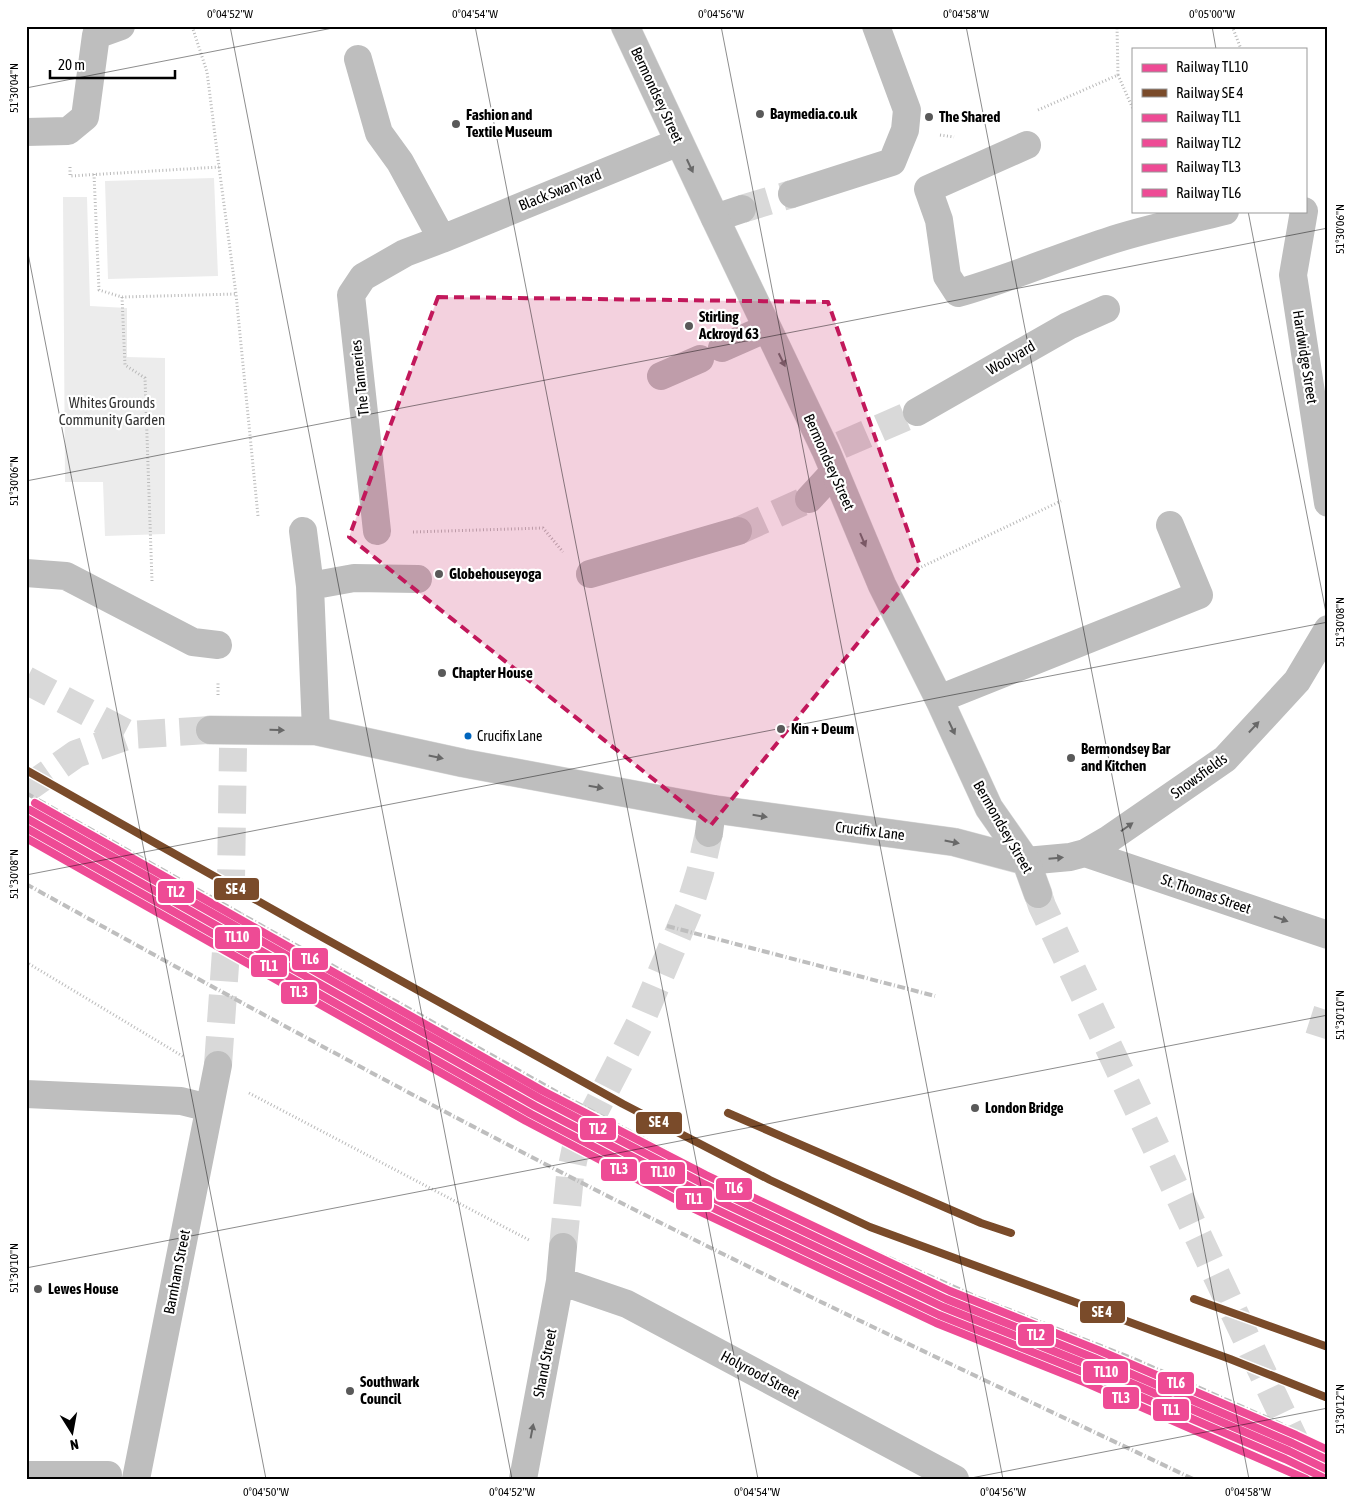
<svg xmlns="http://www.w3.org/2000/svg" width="1354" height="1505" font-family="'Asap Condensed',sans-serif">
<rect width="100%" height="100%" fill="#fff"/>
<path fill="#ececec" d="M214,178L218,276L108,279L105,181Z
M63,197H87L90,306L127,308V357L165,358V534L105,536L103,482H65Z"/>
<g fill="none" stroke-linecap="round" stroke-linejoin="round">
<path stroke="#d9d9d9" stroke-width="28" stroke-dasharray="28 14" stroke-linecap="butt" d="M742,209L792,194
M841,445L917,412
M738,531L809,499
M26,680L130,735
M1319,1037L1328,1009
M218,1065L231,880L233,748
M563,1247L570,1176L576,1147L640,1023L689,908L700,873L709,833"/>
<path stroke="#d9d9d9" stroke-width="28" stroke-dasharray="28 14" stroke-linecap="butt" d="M26,789L76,754L130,735L210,730
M1038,894L1042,906L1309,1471L1311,1479"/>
<defs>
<path id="major" d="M625,26L715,218L826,451L882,585L939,699L989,808L1026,861L1038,894
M210,730L316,731L463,763L712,809L954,842L1026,861"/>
</defs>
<use href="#major" stroke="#dbdbdb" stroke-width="29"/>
<path stroke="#b9b9b9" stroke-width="3" stroke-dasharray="1 2.5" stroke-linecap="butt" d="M1232,26L1241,49
M1118,75L1133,109
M1038,110L1118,75L1117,26
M940,135L954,137
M70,167V176L219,167L207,72L192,26
M219,167L236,294L258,516
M94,174L99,290L122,297L236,294
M122,297L125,365L145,378L152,581
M413,532L543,528L563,552
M915,570L1061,501
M218,695V681
M26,962L184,1057
M249,1093L529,1240"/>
<path stroke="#bebebe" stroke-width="28" d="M358,59L379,133L400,162L442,239L679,142
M26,132L68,131L85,117L96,35L121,26
M1027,145L928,189L939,220L947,276L958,293C1008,279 1056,258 1106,242C1145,229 1185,221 1225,211
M792,194L892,162L905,130L907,110L876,26
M1304,211L1293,275L1328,503
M715,218L742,209
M722,348L767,328
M661,376L700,359
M917,412L1068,326L1106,309
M809,499L834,472
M303,531L310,586L316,731
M377,531L351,295L363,277L405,253L442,239
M26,573L66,576L193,642L218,645
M590,574L738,531
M310,586L354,578L418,579
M939,699L1199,595L1170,525
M709,833L712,809
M1085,853L1328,935
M1026,861L1070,857L1085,853L1109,839L1225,759L1297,681L1328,629
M26,1094L181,1101L209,1108
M560,1281L627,1304L955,1479
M26,1475H108
M136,1479L218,1065
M523,1479L560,1281L563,1247"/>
<use href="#major" stroke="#bebebe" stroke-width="28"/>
<path stroke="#bebebe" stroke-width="4" stroke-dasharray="8 2.5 1 2.5" stroke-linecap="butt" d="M26,793L571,1100L689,1163L815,1225L979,1298L1134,1359L1281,1424L1328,1448
M26,884C239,1002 453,1119 671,1228C844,1315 1019,1396 1193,1479
M667,926L935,996"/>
<defs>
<path id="rail-1" d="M26,818L535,1106L698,1191L943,1307L1091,1366L1289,1451L1328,1470"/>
<path id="rail-2" d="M26,770L304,927L623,1104L770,1180L870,1227L1230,1359L1328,1398
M728,1113L981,1223L1011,1233
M1194,1299L1328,1347"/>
<path id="rail-3" d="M26,828L531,1114L694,1199L939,1315L1088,1374L1285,1459L1324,1478"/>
<path id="rail-4" d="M30,810L539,1098L702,1183L946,1299L1094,1358L1292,1443L1328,1460"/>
<path id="rail-5" d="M26,838L526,1121L690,1207L936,1323L1084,1382L1306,1479"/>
<path id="rail-6" d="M35,803L543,1091L706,1175L950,1291L1098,1350L1296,1435L1328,1450"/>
</defs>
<use href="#rail-1" stroke="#fff" stroke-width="11"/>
<use href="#rail-2" stroke="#fff" stroke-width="11"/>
<use href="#rail-3" stroke="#fff" stroke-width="11"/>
<use href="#rail-4" stroke="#fff" stroke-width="11"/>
<use href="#rail-5" stroke="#fff" stroke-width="11"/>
<use href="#rail-6" stroke="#fff" stroke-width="11"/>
<use href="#rail-1" stroke="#ee4b95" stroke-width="8"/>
<use href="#rail-2" stroke="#7a4b2a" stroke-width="8"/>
<use href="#rail-3" stroke="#ee4b95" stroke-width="8"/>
<use href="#rail-4" stroke="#ee4b95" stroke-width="8"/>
<use href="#rail-5" stroke="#ee4b95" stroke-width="8"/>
<use href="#rail-6" stroke="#ee4b95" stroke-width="8"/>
</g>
<defs><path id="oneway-solid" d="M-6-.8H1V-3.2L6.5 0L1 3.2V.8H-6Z" transform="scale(1.25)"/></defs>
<g fill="#686868">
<use href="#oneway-solid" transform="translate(690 166) rotate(65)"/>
<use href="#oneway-solid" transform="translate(782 360) rotate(64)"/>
<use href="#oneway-solid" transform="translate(863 540) rotate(67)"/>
<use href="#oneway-solid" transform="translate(1254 727) rotate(-47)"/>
<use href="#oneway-solid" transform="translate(952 728) rotate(65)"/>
<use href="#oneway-solid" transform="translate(277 730) rotate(1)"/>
<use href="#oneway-solid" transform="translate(436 757) rotate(12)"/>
<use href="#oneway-solid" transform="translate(596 787) rotate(10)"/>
<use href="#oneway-solid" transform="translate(760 816) rotate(9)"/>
<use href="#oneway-solid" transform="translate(1127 827) rotate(-35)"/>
<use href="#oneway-solid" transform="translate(952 842) rotate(11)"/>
<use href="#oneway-solid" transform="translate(1056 858) rotate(-5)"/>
<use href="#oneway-solid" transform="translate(1281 919) rotate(19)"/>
<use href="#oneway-solid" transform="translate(532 1431) rotate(-79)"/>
</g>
<path fill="#c2185b" fill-opacity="0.2" stroke="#c2185b" stroke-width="4" stroke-dasharray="10 6" stroke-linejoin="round" d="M438,297L828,302L920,566L711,825L349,537Z"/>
<path fill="none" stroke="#000" stroke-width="1" stroke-opacity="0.45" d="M230,26L512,1479M475,26L758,1479M721,26L1003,1479M966,26L1249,1479M1212,26L1216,49M26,88L343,26M1248,211L1328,623M26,243L266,1479M26,481L1328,228M26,875L1328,622M26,1268L1328,1015M966,1479L1328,1408"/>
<g fill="#595959" stroke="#fff" stroke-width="2">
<circle cx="760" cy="114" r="5"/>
<circle cx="929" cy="117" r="5"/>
<circle cx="456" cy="124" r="5"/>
<circle cx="689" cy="326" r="5"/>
<circle cx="439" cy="574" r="5"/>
<circle cx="442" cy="673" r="5"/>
<circle cx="781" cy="729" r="5"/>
<circle cx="1071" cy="758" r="5"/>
<circle cx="975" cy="1108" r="5"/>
<circle cx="38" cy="1289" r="5"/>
<circle cx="350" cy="1391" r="5"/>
</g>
<circle fill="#0065bd" stroke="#fff" stroke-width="2" cx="468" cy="736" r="4.5"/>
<g text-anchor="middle" stroke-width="4.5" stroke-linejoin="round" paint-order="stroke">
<g font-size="14" fill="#000" stroke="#fff" text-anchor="start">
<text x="477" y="741">Crucifix Lane</text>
</g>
<g font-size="15" fill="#000" stroke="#fff">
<text transform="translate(657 95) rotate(65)" y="5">Bermondsey Street</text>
<text transform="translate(560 190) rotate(-22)" y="5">Black Swan Yard</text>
<text transform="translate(1305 357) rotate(81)" y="5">Hardwidge Street</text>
<text transform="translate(1011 358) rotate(-30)" y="5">Woolyard</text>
<text transform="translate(360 378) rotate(-96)" y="5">The Tanneries</text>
<text transform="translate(829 462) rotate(66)" y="5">Bermondsey Street</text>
<text transform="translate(1199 776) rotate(-36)" y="5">Snowsfields</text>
<text transform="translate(1003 827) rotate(60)" y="5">Bermondsey Street</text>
<text transform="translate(870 831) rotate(7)" y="5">Crucifix Lane</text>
<text transform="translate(1206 894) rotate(19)" y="5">St. Thomas Street</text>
<text transform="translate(177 1272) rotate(-79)" y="5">Barnham Street</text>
<text transform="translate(545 1363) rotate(-79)" y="5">Shand Street</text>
<text transform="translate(760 1375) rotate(28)" y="5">Holyrood Street</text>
</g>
<g font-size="15" font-weight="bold" fill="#000" stroke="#fff" text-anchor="start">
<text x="770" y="119">Baymedia.co.uk</text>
<text x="466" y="120">Fashion and<tspan x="466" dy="17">Textile Museum</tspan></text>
<text x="939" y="122">The Shared</text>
<text x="699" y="322">Stirling<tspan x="699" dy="17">Ackroyd 63</tspan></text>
<text x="449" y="579">Globehouseyoga</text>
<text x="452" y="678">Chapter House</text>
<text x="791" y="734">Kin + Deum</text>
<text x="1081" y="754">Bermondsey Bar<tspan x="1081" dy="17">and Kitchen</tspan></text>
<text x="985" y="1113">London Bridge</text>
<text x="48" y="1294">Lewes House</text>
<text x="360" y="1387">Southwark<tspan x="360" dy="17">Council</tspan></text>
</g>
<g font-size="15" fill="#333" stroke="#fff">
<text x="112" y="408">Whites Grounds<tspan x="112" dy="17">Community Garden</tspan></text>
</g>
</g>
<g stroke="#fff" stroke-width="2">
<rect x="213" y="877" width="47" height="24" rx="5" fill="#7a4b2a"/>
<rect x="157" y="880" width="38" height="24" rx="5" fill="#ee4b95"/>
<rect x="214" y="926" width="47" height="24" rx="5" fill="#ee4b95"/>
<rect x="291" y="947" width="38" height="24" rx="5" fill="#ee4b95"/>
<rect x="250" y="954" width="38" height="24" rx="5" fill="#ee4b95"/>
<rect x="280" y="981" width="38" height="24" rx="5" fill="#ee4b95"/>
<rect x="635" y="1111" width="48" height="24" rx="5" fill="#7a4b2a"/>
<rect x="579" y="1117" width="38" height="24" rx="5" fill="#ee4b95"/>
<rect x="600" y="1158" width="38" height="24" rx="5" fill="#ee4b95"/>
<rect x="639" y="1161" width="47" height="24" rx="5" fill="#ee4b95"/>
<rect x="715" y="1177" width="38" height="24" rx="5" fill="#ee4b95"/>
<rect x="675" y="1187" width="38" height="24" rx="5" fill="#ee4b95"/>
<rect x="1079" y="1300" width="47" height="24" rx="5" fill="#7a4b2a"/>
<rect x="1017" y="1323" width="38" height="24" rx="5" fill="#ee4b95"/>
<rect x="1082" y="1360" width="47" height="24" rx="5" fill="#ee4b95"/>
<rect x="1157" y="1371" width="38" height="24" rx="5" fill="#ee4b95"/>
<rect x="1102" y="1386" width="38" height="24" rx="5" fill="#ee4b95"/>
<rect x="1152" y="1398" width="38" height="24" rx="5" fill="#ee4b95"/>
</g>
<g font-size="14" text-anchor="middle" font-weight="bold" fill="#fff">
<text x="236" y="894">SE 4</text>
<text x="176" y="897">TL2</text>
<text x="237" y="942">TL10</text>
<text x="310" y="964">TL6</text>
<text x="269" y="971">TL1</text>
<text x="299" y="997">TL3</text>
<text x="659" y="1127">SE 4</text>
<text x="598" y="1134">TL2</text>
<text x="619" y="1174">TL3</text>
<text x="663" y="1177">TL10</text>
<text x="734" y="1193">TL6</text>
<text x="694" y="1204">TL1</text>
<text x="1102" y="1317">SE 4</text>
<text x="1036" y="1340">TL2</text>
<text x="1106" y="1377">TL10</text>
<text x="1176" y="1388">TL6</text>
<text x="1121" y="1403">TL3</text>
<text x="1171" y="1415">TL1</text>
</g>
<rect width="1354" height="1505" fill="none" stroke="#ffffff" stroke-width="55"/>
<rect x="1132" y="48" width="175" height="165" fill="#ffffff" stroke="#999999"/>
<rect x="1142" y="64" width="25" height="8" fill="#ee4b95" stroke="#999999"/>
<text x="1176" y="72" font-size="15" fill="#000000">Railway TL10</text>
<rect x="1142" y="89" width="25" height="8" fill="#7a4b2a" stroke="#999999"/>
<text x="1176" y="98" font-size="15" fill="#000000">Railway SE 4</text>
<rect x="1142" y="114" width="25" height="8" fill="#ee4b95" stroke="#999999"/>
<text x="1176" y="122" font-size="15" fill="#000000">Railway TL1</text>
<rect x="1142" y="139" width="25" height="8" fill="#ee4b95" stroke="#999999"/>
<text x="1176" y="148" font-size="15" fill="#000000">Railway TL2</text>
<rect x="1142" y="164" width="25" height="8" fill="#ee4b95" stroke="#999999"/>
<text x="1176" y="172" font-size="15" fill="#000000">Railway TL3</text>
<rect x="1142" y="189" width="25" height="8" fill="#ee4b95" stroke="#999999"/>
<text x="1176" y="198" font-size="15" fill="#000000">Railway TL6</text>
<g transform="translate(72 1432) rotate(169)" stroke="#ffffff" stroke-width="4" paint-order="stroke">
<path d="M0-4L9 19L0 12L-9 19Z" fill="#000000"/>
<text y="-8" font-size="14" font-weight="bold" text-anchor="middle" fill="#000000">N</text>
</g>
<path d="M50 70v8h125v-8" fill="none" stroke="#000000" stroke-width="2.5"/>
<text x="58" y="70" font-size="15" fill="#000000" stroke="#ffffff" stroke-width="4" paint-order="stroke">20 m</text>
<rect x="28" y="28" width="1298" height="1450" fill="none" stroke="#000" stroke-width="2"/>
<g font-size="12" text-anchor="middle" fill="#000">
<text x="230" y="18">0°04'52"W</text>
<text x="475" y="18">0°04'54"W</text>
<text x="721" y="18">0°04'56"W</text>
<text x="966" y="18">0°04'58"W</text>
<text x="1212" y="18">0°05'00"W</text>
<text transform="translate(14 88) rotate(-90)" y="4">51°30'04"N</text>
<text transform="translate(1340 229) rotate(-90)" y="4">51°30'06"N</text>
<text transform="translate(14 481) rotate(-90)" y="4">51°30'06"N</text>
<text transform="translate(1340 622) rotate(-90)" y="4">51°30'08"N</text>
<text transform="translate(14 874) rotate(-90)" y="4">51°30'08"N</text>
<text transform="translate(1340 1015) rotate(-90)" y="4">51°30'10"N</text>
<text transform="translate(14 1268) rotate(-90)" y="4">51°30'10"N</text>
<text transform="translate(1340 1409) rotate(-90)" y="4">51°30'12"N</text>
<text x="266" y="1496">0°04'50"W</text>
<text x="512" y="1496">0°04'52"W</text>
<text x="757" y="1496">0°04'54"W</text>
<text x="1003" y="1496">0°04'56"W</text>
<text x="1248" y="1496">0°04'58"W</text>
</g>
</svg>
